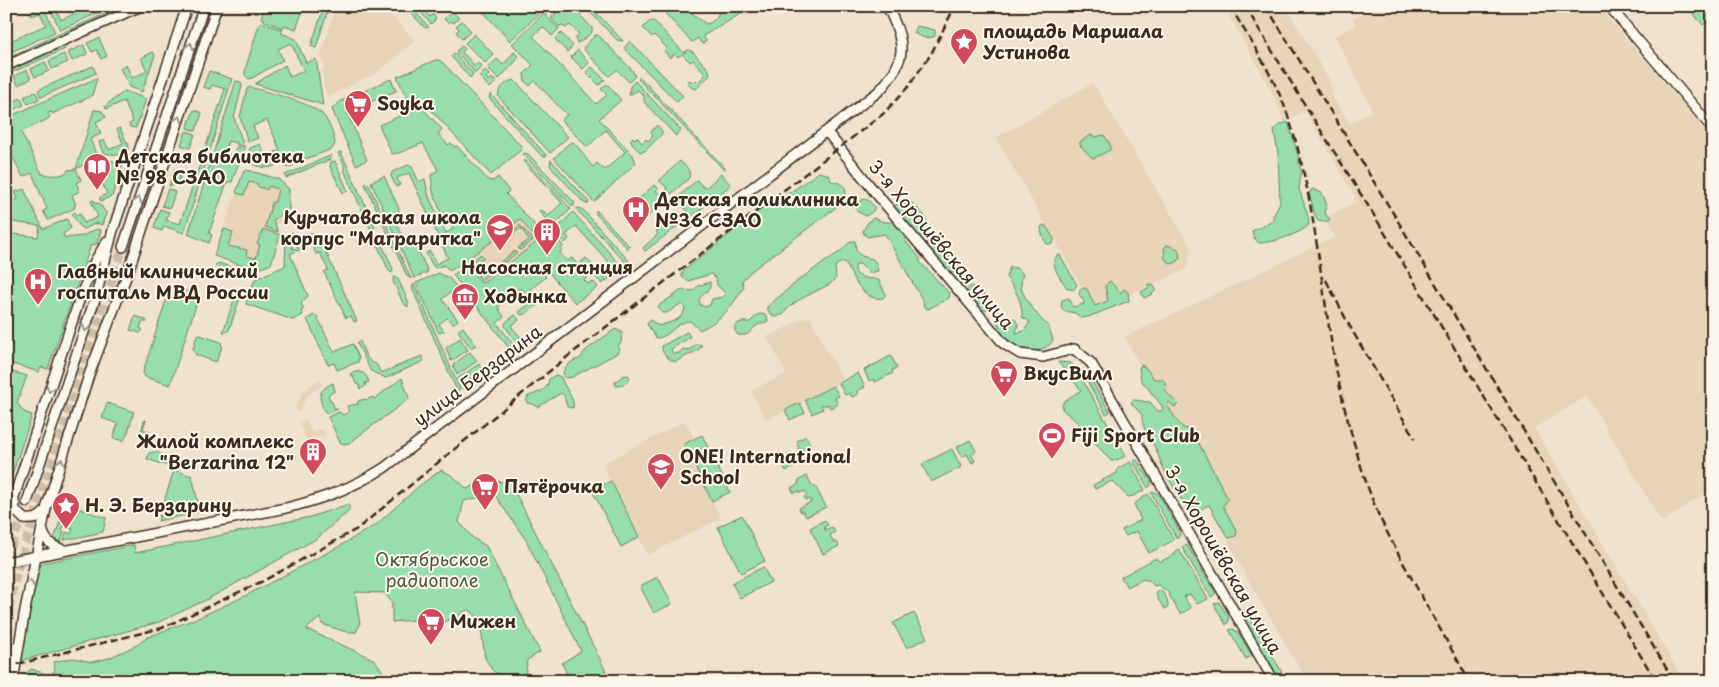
<svg xmlns="http://www.w3.org/2000/svg" width="1719" height="687" font-family="'Playpen Sans',sans-serif">
<rect width="100%" height="100%" fill="#efe2ce"/>
<filter id="ink" filterUnits="userSpaceOnUse"><feTurbulence type="fractalNoise" baseFrequency=".02" numOctaves="2"/><feDisplacementMap in="SourceGraphic" scale="10" xChannelSelector="R" yChannelSelector="G"/><feConvolveMatrix kernelMatrix="1 2 1 2 8 2 1 2 1" color-interpolation-filters="sRGB"/></filter>
<g filter="url(#ink)">
<path fill="#e7d4b9" d="M336,6H383L415,41L374,75L362,79L329,97L325,90L322,72L325,63L322,62L320,58Z
M1224,6H1285L1328,78L1332,91L1330,92L1349,124L1373,111L1335,36L1356,26L1354,19L1371,10L1370,6H1598L1713,139V488L1662,522L1587,396L1534,428L1684,681H1307L1246,576L1125,337L1335,237L1324,218L1358,201L1305,111L1284,122L1275,97Z
M1093,83L1191,248L1186,269L1095,310L996,138Z
M247,170L278,179L289,189V210L281,217L282,221L275,224L280,235L271,264L256,270L214,256L243,173Z
M505,196L549,250L497,307L462,266L450,239Z
M806,317L807,319L810,317L843,381L766,420L751,391L786,373L767,337Z
M319,379L322,385L308,395L301,407L303,410L298,412L295,407L304,391Z
M307,420L311,431L323,429L325,436L306,439L300,422Z
M685,421L694,439L684,445L721,518L648,555L602,464Z
M1713,575V600L1702,582Z"/>
<path fill="#98deac" stroke="#6a8465" d="M43,6L55,32L6,54V43L46,25L40,13L32,16L30,12Z
M49,6H56L55,7L61,20L91,6H113L60,30Z
M122,6H131L6,62V58Z
M265,6H329L316,48L311,46L322,13L304,7L296,29L284,25L283,28L264,21V19L261,18Z
M410,6L429,27L425,28L409,11L408,8Z
M415,6H420L430,17L433,14L436,19L431,24Z
M478,6H547L510,41Z
M551,6H572L592,28V32L582,41L577,43L575,38L579,34L570,25L566,28L561,25L559,27L551,18L556,14L551,9L545,15L559,29L552,36L543,27L533,36L596,104L607,95L601,89L607,84L621,100L599,119L633,155L636,163L594,202L554,158L568,144L573,142C582,150 585,159 593,167L597,163L605,170L625,152L606,130L587,147L561,120L567,115L535,81L530,86L525,81L524,74L533,65L512,44Z
M584,6H590L623,41L617,40Z
M658,6H683L706,24C716,22 718,15 721,6H754L703,36L706,41L702,44L698,38L692,42Z
M1701,6H1713V17L1703,25L1693,13Z
M452,11L459,18L454,23L451,21L448,23L444,19Z
M462,21L471,31L462,39L456,32L459,29L456,26Z
M652,21L655,22L684,53L688,50L693,52L709,70L710,75L696,89L692,88L687,82L690,80L693,83L696,80L698,82L706,74L693,60L690,62L682,54L678,57L675,54L670,58L664,51L667,48L654,35L652,37L643,28L649,22Z
M260,22L283,30L281,33L296,39L306,63L316,59L323,105L255,84L285,65L290,77L304,71L291,43L278,49L283,60L252,78L249,79C244,76 245,73 246,67Z
M917,26L935,30V36C927,40 921,37 914,33Z
M561,33L573,46L567,52L555,39Z
M474,34L494,55L485,63L465,43Z
M595,35H598L632,70L635,76L629,82L617,70L609,76L585,51L583,48Z
M99,38L107,56L101,59L97,50L92,52L87,43Z
M630,41L683,96L677,102L625,49V47Z
M84,45L87,54L72,61L68,52Z
M63,46L65,49L6,75V72Z
M462,46L465,49L462,52L474,65L478,63L482,67L475,73L456,51Z
M578,50L589,63L583,69L571,57Z
M153,52L155,55L142,92L129,87L120,68L126,65L132,78L147,71L141,58Z
M514,52L518,56L517,60L499,79L488,68L497,59L503,65Z
M454,53L473,74L470,78L451,56Z
M64,54L68,62L52,69L49,61Z
M435,60H439L443,63L521,146L522,149L491,175L418,96L408,101L397,77Z
M45,62L49,71L35,77L31,69Z
M93,66L96,73L41,97L38,90Z
M592,67L605,80L599,85L586,72Z
M27,70L31,79L18,85L14,76Z
M485,70L489,75L486,78L489,81L492,78L496,82L490,88L479,76Z
M209,71L232,79L184,233L164,226L162,231L154,228L160,209L169,212L166,220L180,224L225,89L212,85L210,89L203,87Z
M640,77L725,168L724,170L638,79Z
M97,78L92,96L52,114L51,112L48,113L50,117L48,119L21,132L42,174C51,175 63,178 68,170L76,169L94,110L102,111L106,117L96,122L101,134L90,139L97,157L76,169L81,180L76,183L80,191L72,195L76,205L74,206L75,208L48,220L43,211L47,209L32,173L23,177L6,144V118Z
M391,79L396,91L347,112L367,160L356,165L332,109L341,101Z
M514,80L568,137L550,153L498,96C499,89 506,81 514,80Z
M236,81L241,82L242,86L234,118L243,143L237,146V143L228,141L224,153L233,156L236,148L244,145V148L232,182H227L209,233L212,235L209,243L188,234Z
M635,81L681,130L676,136L644,102V96L638,90L629,95L630,86Z
M250,87C269,93 310,102 323,115C329,122 334,135 335,144L332,149L303,160L288,168L282,157C273,173 263,168 248,162L250,148L260,144L265,156L280,150L267,120L253,126L258,138L248,142L240,117L247,89Z
M125,91L146,99L136,128L130,127L129,124L133,122L124,101L106,109L105,106Z
M36,92L39,99L28,104L24,97Z
M491,94L547,156H542L540,154L490,99L489,97Z
M21,98L24,105L6,113V105Z
M421,107L442,129L438,134L448,145L451,143L454,147L457,146L488,180L493,181L498,177L509,191L506,194L547,238L552,234L563,246L560,253L567,261L572,258L588,277L584,280L588,284L592,282L595,283L598,287L575,303L545,268L542,271L546,277L526,293L521,288L498,307L504,317L497,323L516,348L512,352L453,275L467,265L481,283L486,281L538,241L520,219L508,229L503,223L496,228L497,238L450,271L444,265L436,268L433,266L426,253L430,251L436,264L448,258L409,173L397,178L400,185L396,187L391,176L392,172L408,165L412,167L419,182L425,179L429,197L446,233L453,229L450,219L443,217L433,192L431,175L438,170L423,143L399,153L392,154L379,125Z
M194,110L202,113L196,131L187,128Z
M1288,122L1298,155L1301,173L1299,189L1308,216L1309,225C1300,234 1272,243 1259,243L1254,238L1252,231L1273,221V216L1276,211L1280,202L1278,153L1274,130L1279,125Z
M657,125L662,131V134L645,151L640,152L632,144L631,139L633,137L635,139L637,137L642,143L646,139L648,141L653,136L651,132Z
M120,128L127,143L129,144L126,156L103,153L99,142L104,140L109,150L123,143L117,129Z
M186,131L195,134L190,148L181,145Z
M1091,135L1096,137L1104,135L1110,144V150L1094,158L1091,157L1080,145V142Z
M341,152L375,227L371,230L344,170V164L338,153Z
M524,153L528,154L575,203L573,207L523,154Z
M332,155L331,159L286,178L285,175Z
M104,160L124,162L112,196L101,201L99,198L107,194L98,173L95,174L94,170Z
M525,160L571,209L552,227L539,211L542,210L548,216L562,203L523,161Z
M551,160L589,202L587,204L584,203L551,167L550,164Z
M335,161L348,191L343,193L330,167L331,162Z
M680,161C685,166 692,170 689,178L671,194L666,189L667,187L659,181Z
M174,169L182,172L178,183L174,181L172,186H169Z
M247,170L278,179L289,189V210L273,220L278,232L265,227L272,202H275L278,189L269,186L267,190L257,186L258,184L249,182L244,195L236,193L243,173Z
M819,172L829,175L831,181C840,183 846,184 846,194L838,202L835,208L750,272L742,281L744,287C732,306 722,320 700,330L690,321C676,321 670,338 656,338L647,324L650,320L659,326C669,322 682,321 685,309L682,304L677,306L667,313H662L658,306L682,290L693,291L698,286L710,282V288L699,299L700,305L705,307L710,305L712,299L722,297L726,294L717,285L716,279L711,274L688,281L682,277V272L766,205L781,199Z
M721,174L731,185L692,216L676,199L697,180L703,187H707Z
M384,176L399,209L398,215L394,218L403,237L407,236L413,239L428,272L414,278L371,182Z
M368,183L411,279L407,276L365,184Z
M654,185L658,188L656,191L660,194L662,192L666,198L648,216L641,217L631,206Z
M24,189L43,229L67,219L71,228L63,234L65,238L82,236L97,229L101,230L97,244L91,245L48,369L41,367L39,372L6,362V233L38,237L40,226L6,221V203L18,199L15,192Z
M168,189L175,192L170,208L162,206Z
M1312,189L1322,193L1327,205L1324,212L1330,220L1325,222L1318,221L1315,216L1309,193Z
M864,199L868,200L875,207L873,211L866,216L858,212L856,209L858,203Z
M94,200L96,204L99,203L106,213L102,225L96,223L85,229L81,228L72,214L75,212L76,215L80,213L84,223L98,217L91,201Z
M911,202L924,215L932,234L942,242L971,280L969,284L964,288L960,285L895,209L894,205Z
M579,208L583,210L629,261L626,263L576,209Z
M596,210L630,247L628,249L596,214Z
M678,211L686,220L645,251L643,248L658,234L656,231Z
M573,212L623,268L602,284L596,278L600,274L604,278L614,268L576,226L566,235L569,239L565,243L555,231Z
M873,218L884,222H892L903,231L906,242L920,258V262L950,294L949,298L928,309L924,307L923,301L885,234L867,237L864,234L863,230L870,220Z
M520,225L533,240L520,250L518,248L529,240L521,228L513,234L511,232Z
M1043,225L1046,226L1054,239L1053,244H1047C1043,239 1041,233 1041,227Z
M224,229L233,232L228,246L247,250L246,256L256,258L260,245L257,244L263,229L280,235L271,264L256,270L214,256Z
M292,233L295,234L288,237L293,249L298,248L296,244L305,240L308,246L290,254L308,296L301,303L304,309L301,311L303,315L293,320L246,304L255,279L285,266L286,236Z
M311,233H313L325,250L357,321L354,322L351,316L346,318L324,272L328,270L320,253L316,254L307,234Z
M375,235L378,236L393,269L392,273L389,271L374,238Z
M851,241H855L856,250L860,255C872,261 874,254 878,271L869,273L860,264H856C850,279 870,278 879,280L886,295L883,298C864,302 852,277 846,263L842,262L835,266L836,278L830,284L797,301L787,309L784,314L776,317L770,314L767,307L800,279L841,251Z
M1167,245L1178,249L1180,258L1177,262L1171,264L1165,259L1164,248Z
M515,251L517,253L481,280L469,264L481,254L484,257L474,264L483,275Z
M1057,255H1060L1077,285L1073,290L1067,288C1060,277 1050,267 1057,255Z
M586,258L598,271L593,275L581,262Z
M219,263L243,272L241,276L218,268L215,265Z
M1010,267L1016,268L1023,274C1022,277 1021,282 1021,286C1021,294 1040,321 1048,325L1053,340C1051,343 1048,347 1044,348C1030,356 1005,343 998,331L999,326L997,322L1000,317L1015,319L1018,324L1016,333L1024,331L1029,324V321L1022,317C1023,303 1015,288 1006,277Z
M439,273L450,279L463,295L458,298L452,291L442,299L458,320L453,324L447,318L439,324L444,331L439,333L416,283Z
M394,277L398,279L408,301V307L403,303L393,281Z
M1110,281L1120,293L1124,289L1128,292L1129,301L1088,317L1081,318L1075,313L1064,311L1061,306L1062,300L1069,298L1072,306L1074,307L1084,304L1083,299L1079,295L1080,289L1085,288L1087,289L1095,306L1108,301L1105,286Z
M414,284L460,389L457,391L412,288Z
M1148,284L1153,285L1156,290L1152,294L1144,298L1141,292L1148,288Z
M971,286L980,290L992,305C991,310 987,310 983,310L969,298L967,290Z
M173,287L193,293L192,300L197,302L170,385L145,377L143,372L170,288Z
M236,294L241,295L229,330L225,333L223,332Z
M542,295L544,297L542,299L543,301L524,315L523,314L521,315L519,312Z
M762,314L767,316L768,321C764,323 759,324 756,326C748,333 750,336 738,335L735,331V326C739,321 744,322 750,322L757,315Z
M314,315L317,316L334,352L353,344L359,358L358,362L337,370L334,363L328,365L307,319Z
M515,315L519,320L511,326L525,342L519,346L505,326L506,322Z
M135,316L146,320L147,322H142L140,328L143,330L140,333L130,330Z
M463,327L476,345L471,348L458,331Z
M615,329L622,332L621,342L618,346L620,349L616,354L572,377L567,378L564,377L563,372C566,366 573,359 580,359L585,351Z
M687,332L690,337L671,349L673,354L680,353L683,349L689,350L696,344L702,345L698,350L675,362C669,359 661,354 662,346Z
M200,335L221,342L222,347L216,362L196,355L193,349L197,336Z
M460,338L468,350L451,361L446,348Z
M360,341C364,350 366,362 376,364L381,373L422,356L424,361L386,378L371,371L357,343Z
M470,352L477,361L457,375L453,365Z
M891,356L897,368L892,370L893,373L875,382L873,379L869,381L864,370Z
M1058,362L1071,363L1076,369L1082,370L1084,372L1086,371L1110,412L1106,414L1086,379L1083,381L1126,456L1114,461H1111L1089,436L1084,433C1081,422 1070,417 1062,409L1063,402L1081,390Z
M479,364L484,372L463,389L458,378Z
M1141,365L1145,367L1154,379H1162L1165,382L1166,392L1178,404L1175,407L1169,402L1167,406C1174,413 1178,429 1188,429L1194,434L1228,499L1223,506L1237,532L1236,536L1229,538L1226,535L1209,505C1198,509 1199,517 1185,505C1177,492 1167,478 1161,463C1157,452 1155,442 1145,436C1146,428 1141,422 1142,415L1131,403L1133,400C1139,400 1144,402 1150,402L1158,411H1162L1163,407L1141,380L1139,368Z
M6,370L27,376L17,403L24,412L32,415L6,493Z
M355,372C363,371 366,374 369,382L365,383L366,386L360,389L358,384H356L353,376H351L350,374Z
M858,373L865,387L857,391L858,394L852,397L849,393L845,395L839,383Z
M556,375L561,377C563,387 576,398 573,408L567,407L564,395L561,393L538,407L533,404L527,403V397C537,392 548,392 549,379Z
M628,375L630,377C630,382 621,386 616,386L615,382L623,376Z
M402,378L409,398L406,401L349,443L343,444L340,442L328,417L339,412L343,415L349,412L347,406L358,404V401L365,399L366,400L373,397L374,399L377,397Z
M333,383L335,391L328,395L331,402H332L335,409H338L326,414C319,398 315,392 333,383Z
M833,386L839,396L835,398L838,404L830,408L828,404L825,406L823,404L821,405L823,409L812,414L805,400Z
M107,403L134,412L127,435L123,441L113,438L118,424L102,418Z
M800,403L805,413L790,420L785,410Z
M146,420L143,429L150,432L146,447L141,446L142,441L140,436L144,421Z
M702,435L730,492L712,501L684,444Z
M806,436L811,446L799,452L797,441Z
M970,440L976,451L971,454L975,461L972,463L967,454L962,457L957,447Z
M952,449L961,467L931,482L922,464Z
M154,452H158L169,462L168,466L147,459L149,453Z
M790,454L793,461L796,460L799,464L786,471L780,459Z
M1137,460L1151,481V485L1148,488L1133,461Z
M1130,462L1145,490L1133,496L1128,497L1112,481L1095,489L1093,485L1117,473V469Z
M174,470L192,476L200,512L158,521Z
M441,470L453,476L467,489L488,479L511,484L611,681H570L562,663L581,651L526,540L494,494L464,501L459,522L473,538L486,546L540,652L527,660L526,672L521,676H502L493,671L485,658L480,620L469,609L456,617L438,624L415,620L392,622V603L385,593L355,592L360,625L356,632H346L322,624L320,618L306,629L375,660L389,681H23L24,675L31,669L49,675L55,671L54,662L73,658L92,662L109,658L137,645L148,637L200,617L249,594L338,547L377,524L419,486Z
M807,476L813,487L815,486L826,507L806,517L803,511L801,512L799,508L811,502L810,499L806,500L804,497L807,495L805,491L800,493L799,491L794,493L791,488L799,484L798,481Z
M611,481L639,537L621,547L592,490Z
M1155,492L1159,495L1179,530L1180,535L1177,539L1151,493Z
M1148,494L1174,540L1149,553L1137,531L1126,536L1122,530L1141,520L1134,504Z
M66,504L106,518L103,532L64,540L66,532L71,534L73,529L64,526L62,530L64,531L61,542L54,539Z
M349,504V511L316,539L206,600L159,622L20,661L38,570L43,563L134,545L135,553L310,517Z
M742,515L765,561L741,573L718,527Z
M825,520L828,525L824,527L825,530L832,527L835,532L830,535L834,543L837,542L839,546L823,554L810,528Z
M1187,545L1215,592V594L1211,597L1182,547Z
M1179,549L1208,599L1197,604L1190,594L1184,597L1191,608L1180,614L1167,591L1158,585L1154,586L1150,581L1143,579L1127,587L1121,577L1154,559H1157L1160,562L1175,554V552Z
M763,567L771,582L740,598L732,583Z
M658,577L672,604L654,613L640,586Z
M1160,590C1166,595 1168,600 1168,607L1165,609L1159,601L1156,595L1158,591Z
M1219,602L1228,616L1229,621L1226,625L1214,604Z
M914,613L927,638L907,648L893,623Z
M1249,616L1287,681H1280L1244,619Z
M1233,629L1238,632L1252,656L1246,659L1229,630Z"/>
<g fill="none" stroke-linecap="round" stroke-linejoin="round">
<path stroke="#cbbdab" stroke-width="9" stroke-dasharray="9 4.5" stroke-linecap="butt" d="M6,559L27,502
M6,622L17,570L123,247"/>
<defs>
<path id="secondary" d="M1609,6L1713,129
M6,66L141,6
M827,132L874,191L1004,344L1020,354L1043,357L1074,349L1091,363L1274,681
M123,247L204,6
M14,500L15,510L24,519C33,520 40,519 45,511
M27,502L96,296L113,230L187,6
M6,521L81,295L95,261L107,241
M42,528C45,541 52,547 65,550
M6,562L286,508C323,499 352,488 384,468L879,91C908,60 906,43 887,6
M6,657L14,652L18,645
M13,681L25,610L46,509L89,375L128,272L217,6"/>
</defs>
<use href="#secondary" stroke="#3b2a1e" stroke-width="12"/>
<use href="#secondary" stroke="#fbf7ec" stroke-width="9"/>
<path stroke="#3b2a1e" stroke-width="2.5" stroke-dasharray="8 4" stroke-linecap="butt" d="M1230,6C1251,42 1275,77 1288,116C1321,214 1321,321 1348,421C1356,451 1367,489 1380,518C1407,573 1439,626 1469,681
M1245,6L1308,110L1372,212L1656,681
M1266,6L1393,213L1674,681
M1326,280L1349,325L1415,439
M6,667L162,628L263,581L357,529L567,357L883,114L908,87L931,54L955,6"/>
</g>
<defs><path id="oneway-chevron" d="M-2-3.5L2.5 0L-2 3.5" fill="none" stroke-width="1.6" stroke-linecap="round" stroke-linejoin="round" transform="scale(1.25)"/></defs>
<g stroke="#9b9085">
<use href="#oneway-chevron" transform="translate(190 46) rotate(-71)"/>
<use href="#oneway-chevron" transform="translate(179 119) rotate(-72)"/>
<use href="#oneway-chevron" transform="translate(138 200) rotate(-71)"/>
<use href="#oneway-chevron" transform="translate(86 328) rotate(108)"/>
<use href="#oneway-chevron" transform="translate(50 389) rotate(108)"/>
<use href="#oneway-chevron" transform="translate(61 462) rotate(-72)"/>
<use href="#oneway-chevron" transform="translate(30 583) rotate(-78)"/>
</g>
</g>
<defs>
<symbol id="sight-pin" viewBox="-11 -11 22 30"><path d="M0 17L-7.5 6A9.5 9.5 0 1 1 7.5 6Z" fill="#d1495b" stroke="#fbf7ec"/><path d="M0-6L1.8-2.2L6-1.7L2.9 1.2L3.7 5.4L0 3.3L-3.7 5.4L-2.9 1.2L-6-1.7L-1.8-2.2Z" fill="#fff"/></symbol>
<symbol id="supermarket-pin" viewBox="-11 -11 22 30"><path d="M0 17L-7.5 6A9.5 9.5 0 1 1 7.5 6Z" fill="#d1495b" stroke="#fbf7ec"/><path d="M-6-5.5h2.5l.6 2H6L4.5 2H-2.5L-4.4-4H-6ZM-1.5 3.2a1.3 1.3 0 1 0 .1 0ZM3 3.2a1.3 1.3 0 1 0 .1 0Z" fill="#fff"/></symbol>
<symbol id="library-pin" viewBox="-11 -11 22 30"><path d="M0 17L-7.5 6A9.5 9.5 0 1 1 7.5 6Z" fill="#d1495b" stroke="#fbf7ec"/><path d="M-6-4Q-3-5.5-.7-3.5V5Q-3 3-6 4ZM6-4Q3-5.5 .7-3.5V5Q3 3 6 4Z" fill="#fff"/></symbol>
<symbol id="hospital-pin" viewBox="-11 -11 22 30"><path d="M0 17L-7.5 6A9.5 9.5 0 1 1 7.5 6Z" fill="#d1495b" stroke="#fbf7ec"/><path d="M-5-5h3v3.5h4V-5h3V5h-3V1.5h-4V5h-3Z" fill="#fff"/></symbol>
<symbol id="school-pin" viewBox="-11 -11 22 30"><path d="M0 17L-7.5 6A9.5 9.5 0 1 1 7.5 6Z" fill="#d1495b" stroke="#fbf7ec"/><path d="M0-5L7-2L0 1L-7-2ZM-4 1L0 2.5L4 1V4Q0 6-4 4Z" fill="#fff"/></symbol>
<symbol id="building-pin" viewBox="-11 -11 22 30"><path d="M0 17L-7.5 6A9.5 9.5 0 1 1 7.5 6Z" fill="#d1495b" stroke="#fbf7ec"/><path d="M-4-6H4V6H1V3H-1V6H-4ZM-2.5-4.3h1.7v1.8h-1.7ZM.8-4.3h1.7v1.8H.8ZM-2.5-1h1.7V.8h-1.7ZM.8-1h1.7V.8H.8Z" fill="#fff"/></symbol>
<symbol id="museum-pin" viewBox="-11 -11 22 30"><path d="M0 17L-7.5 6A9.5 9.5 0 1 1 7.5 6Z" fill="#d1495b" stroke="#fbf7ec"/><path d="M0-6L6-3V-2H-6V-3ZM-5-1h2V3h-2ZM-1-1h2V3h-2ZM3-1h2V3H3ZM-6 4H6V6H-6Z" fill="#fff"/></symbol>
<symbol id="stadium-pin" viewBox="-11 -11 22 30"><path d="M0 17L-7.5 6A9.5 9.5 0 1 1 7.5 6Z" fill="#d1495b" stroke="#fbf7ec"/><path d="M0-5a6.5 5 0 1 0 0 10a6.5 5 0 1 0 0-10ZM-3.5-1.8h7v3.6h-7Z" fill="#fff"/></symbol>
</defs>
<g fill-rule="evenodd">
<use href="#sight-pin" x="948" y="26" width="32" height="43"/>
<use href="#supermarket-pin" x="342" y="88" width="32" height="43"/>
<use href="#library-pin" x="81" y="151" width="32" height="43"/>
<use href="#hospital-pin" x="620" y="194" width="32" height="43"/>
<use href="#school-pin" x="484" y="212" width="32" height="43"/>
<use href="#building-pin" x="531" y="216" width="32" height="43"/>
<use href="#hospital-pin" x="22" y="266" width="32" height="43"/>
<use href="#museum-pin" x="449" y="281" width="32" height="43"/>
<use href="#supermarket-pin" x="988" y="358" width="32" height="43"/>
<use href="#stadium-pin" x="1036" y="420" width="32" height="43"/>
<use href="#building-pin" x="297" y="436" width="32" height="43"/>
<use href="#school-pin" x="645" y="451" width="32" height="43"/>
<use href="#supermarket-pin" x="469" y="471" width="32" height="43"/>
<use href="#sight-pin" x="50" y="490" width="32" height="43"/>
<use href="#supermarket-pin" x="415" y="606" width="32" height="43"/>
</g>
<g text-anchor="middle" stroke-width="4" stroke-linejoin="round" paint-order="stroke">
<g font-size="18" font-weight="bold" fill="#3b2a1e" stroke="#fbf7ec" text-anchor="start">
<text x="983" y="38">площадь Маршала<tspan x="983" dy="21">Устинова</tspan></text>
<text x="377" y="110">Soyka</text>
<text x="116" y="163">Детская библиотека<tspan x="116" dy="21">№ 98 СЗАО</tspan></text>
<text x="655" y="206">Детская поликлиника<tspan x="655" dy="21">№36 СЗАО</tspan></text>
<text x="481" y="224" text-anchor="end">Курчатовская школа<tspan x="481" dy="21">корпус "Маграритка"</tspan></text>
<text x="547" y="274" text-anchor="middle">Насосная станция</text>
<text x="57" y="278">Главный клинический<tspan x="57" dy="21">госпиталь МВД России</tspan></text>
<text x="484" y="303">Ходынка</text>
<text x="1023" y="380">ВкусВилл</text>
<text x="1071" y="442">Fiji Sport Club</text>
<text x="294" y="448" text-anchor="end">Жилой комплекс<tspan x="294" dy="21">"Berzarina 12"</tspan></text>
<text x="680" y="463">ONE! International<tspan x="680" dy="21">School</tspan></text>
<text x="504" y="493">Пятёрочка</text>
<text x="85" y="512">Н. Э. Берзарину</text>
<text x="450" y="628">Мижен</text>
</g>
<g font-size="18" fill="#3b2a1e" stroke="#fbf7ec">
<text transform="translate(941 245) rotate(50)" y="6">3-я Хорошёвская улица</text>
<text transform="translate(478 376) rotate(-37)" y="6">улица Берзарина</text>
<text transform="translate(1223 560) rotate(60)" y="6">3-я Хорошёвская улица</text>
</g>
<g font-size="18" fill="#525742" stroke="#fbf7ec">
<text x="432" y="566">Октябрьское<tspan x="432" dy="21">радиополе</tspan></text>
</g>
</g>
<rect width="1719" height="687" fill="none" stroke="#fbf7ec" stroke-width="25"/>
<rect x="12" y="12" width="1694" height="662" fill="none" stroke="#3b2a1e" stroke-width="2" filter="url(#ink)"/>
</svg>
